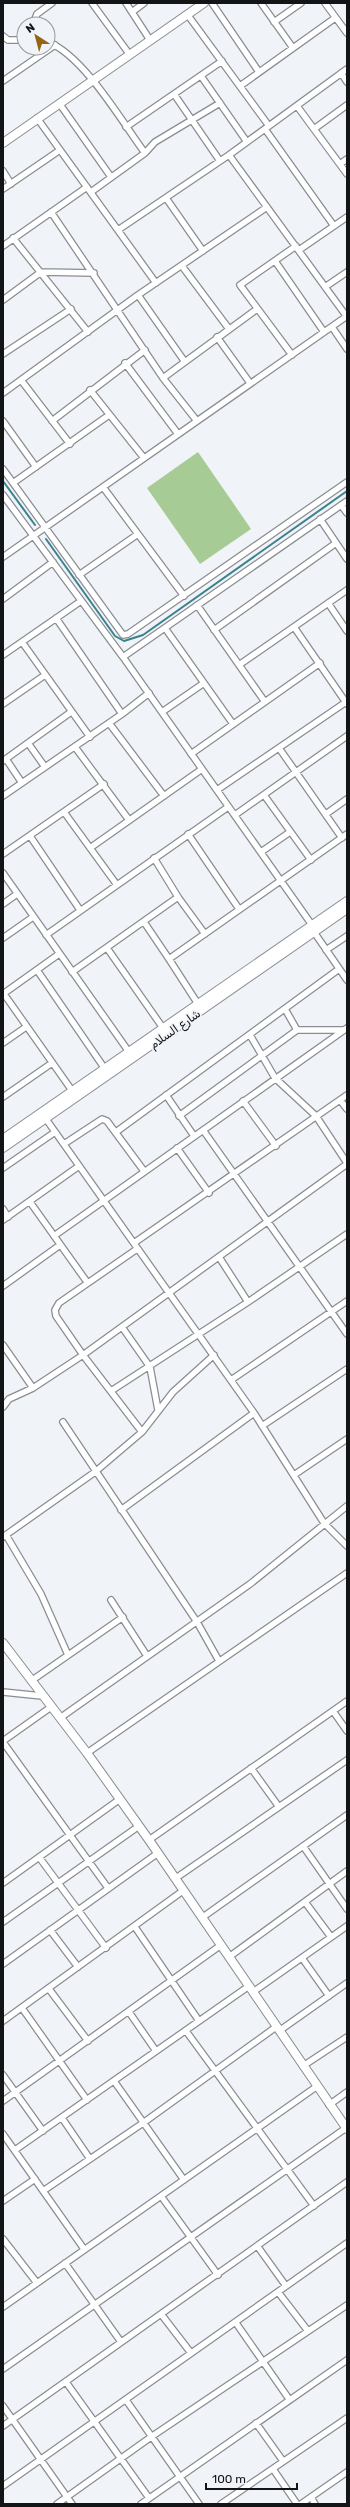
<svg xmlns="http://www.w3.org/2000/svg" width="350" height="2507" font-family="Rubik,'Noto Naskh Arabic',sans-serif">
<rect width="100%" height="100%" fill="#f0f3f7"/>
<path fill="#a6cb94" d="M198,452L251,529L200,564L147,488Z"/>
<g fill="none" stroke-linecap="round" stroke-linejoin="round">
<path stroke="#3a838e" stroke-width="2" d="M3,481L35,525
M46,539L115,636L124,641L143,635L347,491"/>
<defs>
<path id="street" d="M92,3L130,55
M126,3L150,40
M212,3L259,72
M261,3L293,48
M325,3L347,33
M132,12L144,3
M187,14L269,126
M274,22L301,3
M33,24L37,14L52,3
M3,36L8,40H24
M48,42C84,56 122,122 145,153
M341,73L347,82
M201,76L247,142
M3,81L55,45
M240,86L335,18
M174,94L220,161
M59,103L111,177
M297,106L347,174
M37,118L156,283
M126,127L222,61
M265,129L334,226
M314,129L347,105
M229,155L347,317
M340,164L347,159
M3,171L11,184
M3,189L60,150
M91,192L145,153L155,142L220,103
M166,198L203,251
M51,212L163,378L197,421
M118,230L229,155L347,69
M13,238L88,332
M3,246L87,187
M299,250L347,217
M275,261L324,332
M182,266L229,329
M325,287L347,272
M138,295L185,362
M3,300L41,272L94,273
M332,327L347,349
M217,337L250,383
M3,354L71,309
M292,355L240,285L296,246
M125,363L178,434
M163,378L257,309
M21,380L70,444
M90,390L144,458
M3,393L138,295L267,207
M3,421L36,467
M52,421L145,350
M3,469L123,635L128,634L347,482
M13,483L109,415
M103,487L184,596
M3,495L123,657L312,925
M341,505L347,513
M320,519L347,559
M3,557L347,316
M79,575L138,534
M3,599L53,562
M328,603L347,631
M197,605L265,702
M56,618L122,714
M294,627L347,704
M165,628L233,724
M214,630L336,543
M22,642L90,737
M3,655L81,601
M123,657L347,501
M239,665L347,590
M3,704L45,675
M162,712L204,683
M109,723L164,796
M28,743L45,767
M75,747L129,820
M279,748L342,838
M191,754L320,663
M6,759L22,783
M3,761L71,712
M217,790L346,702
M264,795L311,860
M3,796L122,714L149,693
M64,812L117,885
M326,814L347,799
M235,815L347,736
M188,834L239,909
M30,836L80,910
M90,848L202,769
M261,852L290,832
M3,854L104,784
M3,873L129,1052
M178,897L205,934
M3,904L17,894
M144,922L169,959L347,834
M314,932L347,980
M46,935L228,807
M3,938L33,917
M107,948L163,1028
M326,950L347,936
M169,959L198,1004
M37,970L105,1069
M72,972L178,897L154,858
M3,994L59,954
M4,994L73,1092
M285,1009L297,1030
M250,1035L275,1078L316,1116L347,1163
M3,1043L26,1027
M166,1095L194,1136
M3,1097L52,1063
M340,1100L347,1109
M243,1101L276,1146
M179,1116L297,1030H343
M46,1119L254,1413L324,1523L347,1546
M203,1130L347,1334
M116,1132L339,969
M64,1144L102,1119L107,1121L144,1171
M177,1148L209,1193
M3,1168L55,1132
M30,1202L87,1282
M3,1209L8,1217
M3,1220L79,1166
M54,1236L347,1028
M134,1243L347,1095
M137,1249L59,1303L55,1310L56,1316L83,1355L142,1432
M219,1257L248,1302
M3,1286L60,1245
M122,1327L150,1367L158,1410
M3,1345L33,1388
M231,1380L347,1301
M111,1391L248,1302L347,1234
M3,1407L9,1399L33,1388L83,1355L347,1164
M63,1422L197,1622L219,1661
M262,1426L347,1369
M294,1475L347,1439
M121,1510L254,1413
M6,1535L41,1594L68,1655
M3,1537L95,1472L142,1432L173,1392L214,1355
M111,1600L147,1656
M31,1681L123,1617
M3,1692L42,1696
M333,1711L347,1731
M60,1718L250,1584L347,1506
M3,1741L51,1707
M3,1742L108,1888
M87,1753L347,1573
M251,1768L279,1807
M149,1840L347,1701
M303,1846L347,1909
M39,1857L106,1948
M176,1878L347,1760
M3,1883L120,1799
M305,1902L331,1937
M203,1917L347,1815
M3,1922L139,1826
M135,1927L199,2021
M50,1930L78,1967
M229,1957L347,1871
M302,1958L329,1996
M3,1964L158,1853
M49,1989L88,2041
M253,1992L347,1926
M22,2008L87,2100
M129,2012L156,2051
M3,2021L184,1890
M186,2031L314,2206
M279,2031L347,1983
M303,2066L347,2037
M3,2075L43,2131
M114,2081L184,2180
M3,2101L221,1945
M329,2105L347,2092
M62,2118L90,2159
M3,2134L84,2249
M15,2150L249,1986
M43,2191L143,2123L276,2027
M161,2196L218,2275
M3,2201L35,2179
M3,2239L37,2283
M258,2247L286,2286
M65,2263L121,2342
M278,2292L308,2331
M3,2307L316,2087
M161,2314L191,2353
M236,2323L289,2399
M3,2369L346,2128
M66,2382L149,2498
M126,2400L199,2504
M3,2406L72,2504
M256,2423L283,2461
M3,2426L347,2182
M273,2469L297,2504
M3,2486L347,2243
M311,2497L315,2504
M57,2504L151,2437L347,2305
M141,2504L347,2360
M221,2504L347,2418
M301,2504L347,2472"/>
<path id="secondary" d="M3,143L204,3
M3,1139L347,901
M3,1148L347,909
M3,1643L87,1753L149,1840L347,2129"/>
</defs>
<use href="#street" stroke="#8a8d91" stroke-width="8"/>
<use href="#secondary" stroke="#8a8d91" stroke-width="10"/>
<use href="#street" stroke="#fff" stroke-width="5.5"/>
<use href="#secondary" stroke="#fff" stroke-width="8"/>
</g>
<g text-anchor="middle" stroke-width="3.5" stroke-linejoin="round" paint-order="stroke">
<g font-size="12" fill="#131416" stroke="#f0f3f7">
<text transform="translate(175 1029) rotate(-35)" y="4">شارع السلام</text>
</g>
</g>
<rect width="350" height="2507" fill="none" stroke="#131416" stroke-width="8"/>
<g transform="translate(36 36) rotate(324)"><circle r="19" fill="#f0f3f7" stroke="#989a9d"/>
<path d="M0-3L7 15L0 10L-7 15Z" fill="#936712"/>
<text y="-6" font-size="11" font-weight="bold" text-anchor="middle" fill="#131416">N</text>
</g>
<path d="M206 2483v6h91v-6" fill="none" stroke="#131416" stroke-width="2"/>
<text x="212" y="2483" font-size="12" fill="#131416" stroke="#f0f3f7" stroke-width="3" paint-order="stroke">100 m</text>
</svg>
